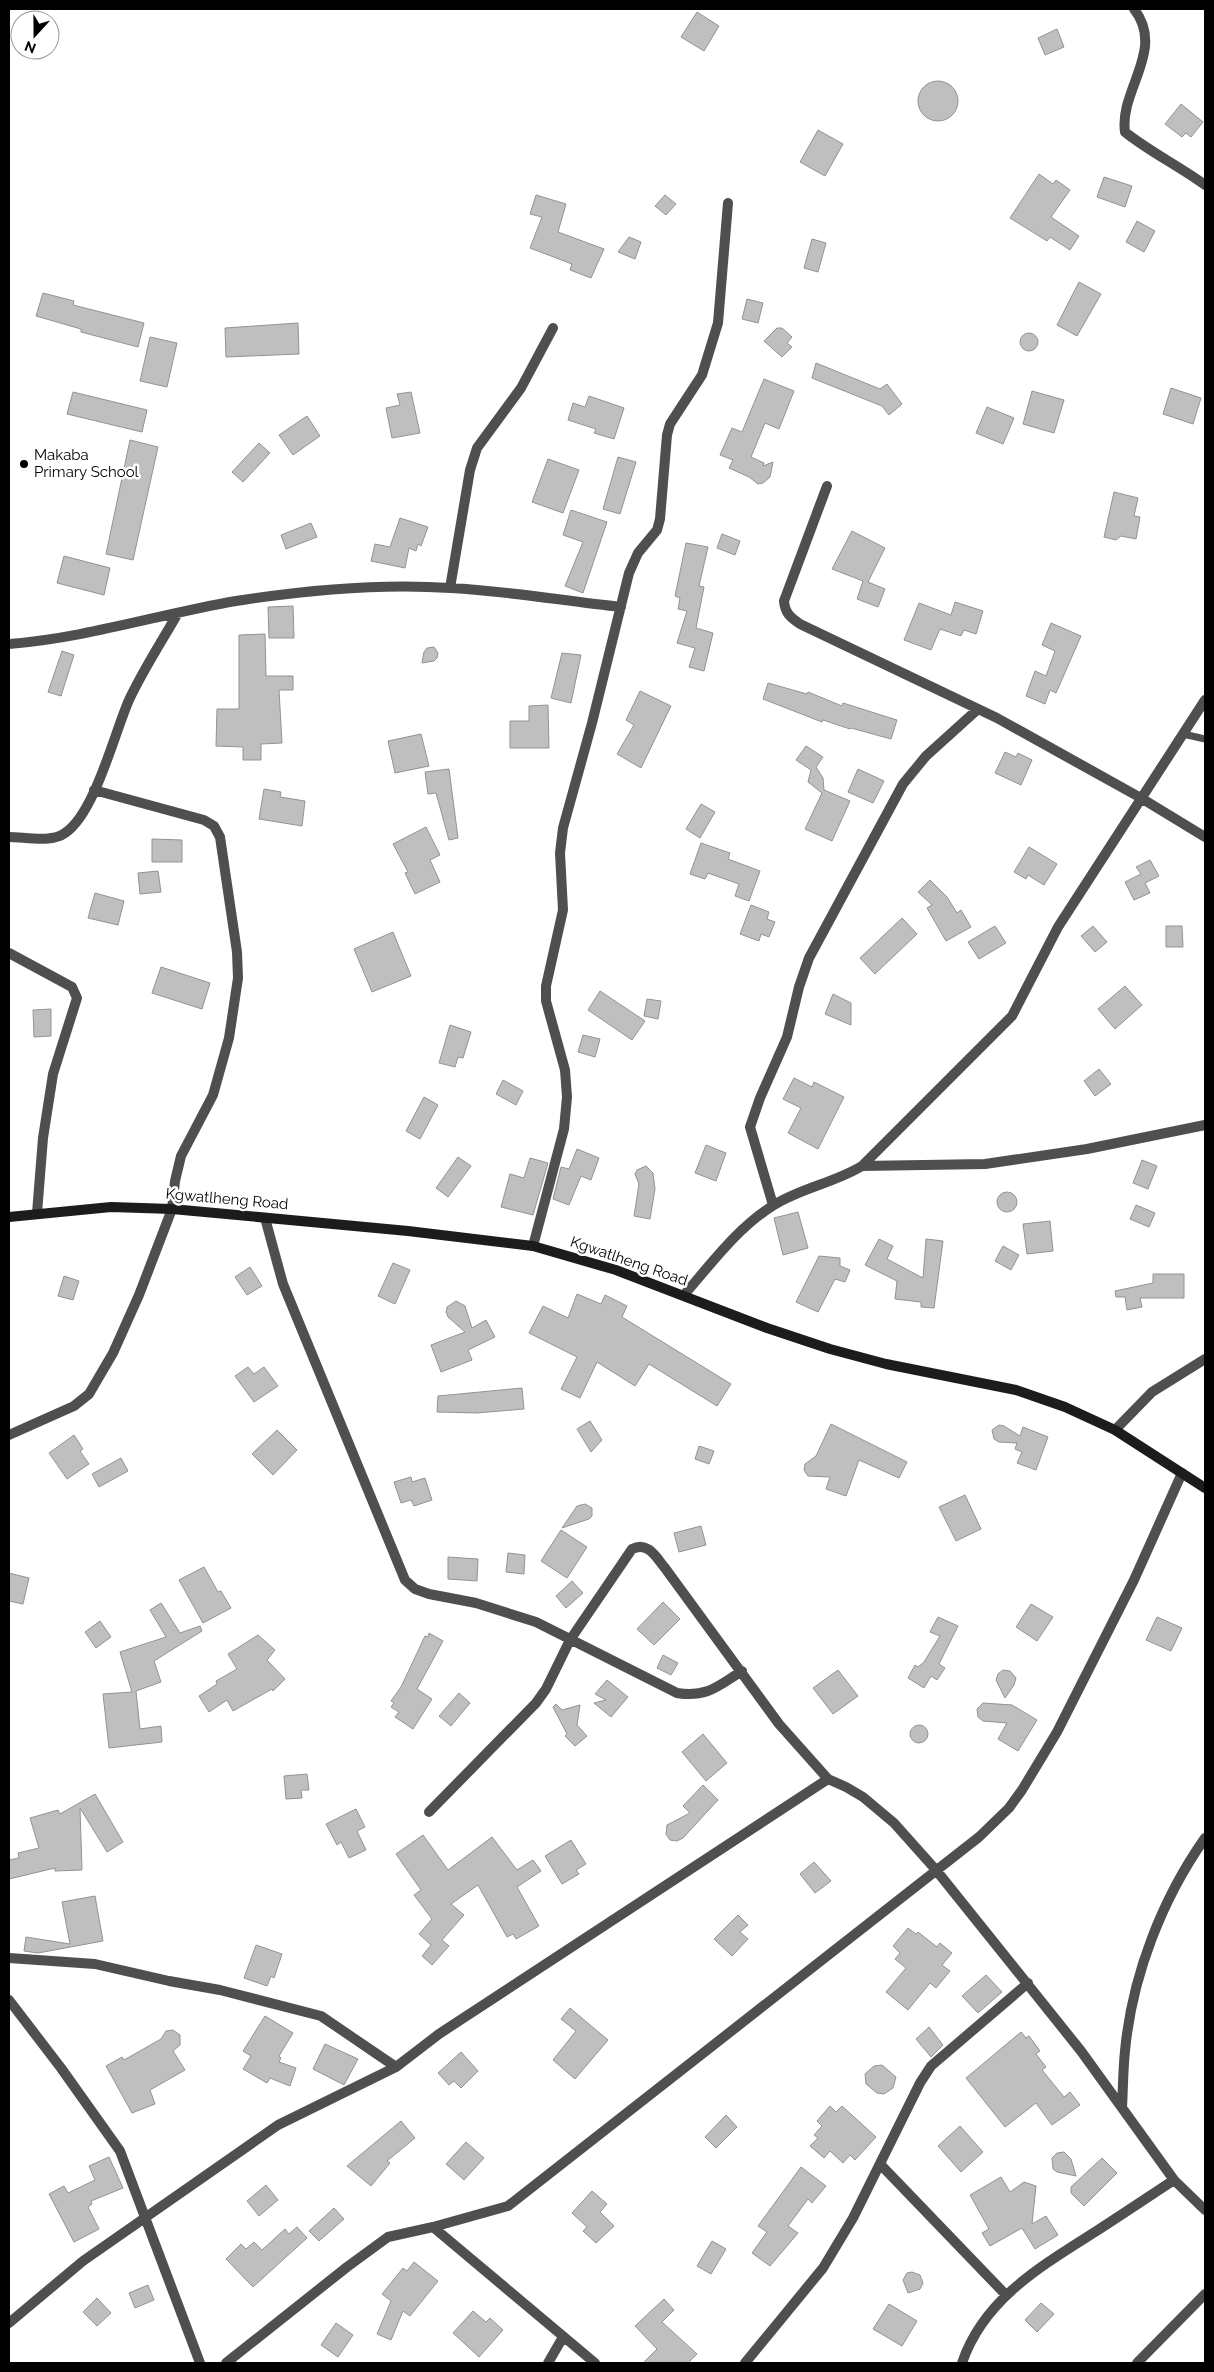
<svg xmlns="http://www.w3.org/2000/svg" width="1214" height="2372" font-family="Raleway,sans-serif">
<rect width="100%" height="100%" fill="#fff"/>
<path fill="#bfbfbf" stroke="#939393" d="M697,12L719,26L704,51L681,37Z
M1057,29L1064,47L1045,55L1038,38Z
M918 101a20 20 0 1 1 40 0a20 20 0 1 1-40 0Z
M1181,104L1203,122L1191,137L1186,133L1182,137L1165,124Z
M818,130L843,144L825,176L800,162Z
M1039,174L1053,184L1056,180L1070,190L1051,217L1079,236L1070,250L1050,237L1047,241L1010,218Z
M1104,177L1132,186L1125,207L1097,197Z
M536,195L566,204L558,232L604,249L591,278L570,270L572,264L530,248L542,217L530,214Z
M665,195L676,204L666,215L655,206Z
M1137,221L1155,231L1144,252L1126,242Z
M629,237L641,242L635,259L618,252Z
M812,239L826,243L818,272L804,268Z
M1079,282L1101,294L1077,336L1057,325Z
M43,293L74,301L73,305L144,323L138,347L81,332V329L36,316Z
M747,299L763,303L758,323L742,319Z
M298,323L299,354L226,357L225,328Z
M777,328H782L792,337L787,343L792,347L782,357L764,341Z
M1020 342a9 9 0 1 1 18 0a9 9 0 1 1-18 0Z
M150,337L177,343L167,387L140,381Z
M816,363L880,389L887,384L902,404L889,415L882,406L812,378Z
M764,379L794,391L779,429L765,423L751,457L764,463L763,466L773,462L770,477L763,483L758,484L749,477L729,468L733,460L720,455L732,428L742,432Z
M1171,388L1201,398L1193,424L1163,414Z
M1032,391L1064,400L1054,433L1023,424Z
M73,392L147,410L142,432L67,414Z
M411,392L420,433L392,438L386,408L400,405L397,394Z
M589,396L624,408L614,439L594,433L596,429L568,420L573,403L585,407Z
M987,407L1014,418L1003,444L976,433Z
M307,416L320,436L293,455L279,435Z
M130,440L158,447L133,560L106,554Z
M259,443L270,453L243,482L232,472Z
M618,457L636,462L620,514L603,509Z
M548,459L579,470L563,513L532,502Z
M1114,492L1138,498L1134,516L1140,517L1136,539L1121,536L1116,540L1104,537Z
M571,510L607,522L583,593L565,586L583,542L563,535Z
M400,518L428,527L421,546L418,544L416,551L409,548L405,568L371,561L375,544L390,547Z
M311,523L317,537L286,549L281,535Z
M852,531L885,548L868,582L885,589L878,607L857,599L863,581L832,569Z
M722,534L740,541L735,555L717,548Z
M686,543L708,547L699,586L704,587L696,628L713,633L704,671L689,667L695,648L677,643L687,611L678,609L680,598L675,596Z
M64,556L110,568L104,595L57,583Z
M955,602L983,611L976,634L964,630L961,636L940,629L931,650L904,640L919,603L951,615Z
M293,606L294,638H269L268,607Z
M1051,623L1081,636L1056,693L1050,690L1045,704L1026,696L1035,671L1046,676L1055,651L1042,645Z
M265,634L266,676H293V690H279L282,743L261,744V760H243V747L216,746L217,709H239V635Z
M434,647L438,653L437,658L434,661L422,663L424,652L427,648Z
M62,651L74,655L61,696L48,692Z
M562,653L581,655L571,703L551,698Z
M768,683L807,694L808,692L842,706L843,703L897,720L891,739L851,728L850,729L823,720L822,722L763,699Z
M640,691L671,706L641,768L617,754L634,725L626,720Z
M548,705L549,748H510V721H529V706Z
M421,734L429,766L395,773L388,741Z
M806,746L823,757L816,767L823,778L824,790L850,801L832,841L805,829L822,793L808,782L811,770L796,760Z
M1005,752L1016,757L1018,753L1032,760L1021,785L995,773Z
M449,769L458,838L449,840L436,793L428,794L425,772Z
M858,769L884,781L873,803L848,792Z
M264,789L281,792L280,797L305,801L302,826L259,819Z
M701,804L715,812L700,838L686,829Z
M426,827L440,855L430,860L440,882L415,894L405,873L408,872L393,844Z
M152,839L182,840V862H152Z
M701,843L730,853L728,859L760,871L749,901L735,896L739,884L708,873L705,879L690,874Z
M1029,847L1057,864L1044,885L1028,875L1026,879L1014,872Z
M1150,860L1159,876L1145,883L1150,893L1134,900L1125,882L1141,874L1136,867Z
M158,871L161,892L140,894L138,873Z
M930,880L947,897L957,913L961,910L971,927L946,941L927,908L932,905L918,892Z
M95,893L124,901L118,925L88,918Z
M751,905L769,912L767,919L775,922L769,937L761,934L759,941L740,934Z
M902,918L917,934L875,974L860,958Z
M995,926L1006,943L979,959L968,942Z
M1093,926L1107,942L1095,952L1081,936Z
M1166,926H1182L1183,947H1166Z
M393,932L411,976L372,992L354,949Z
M161,967L210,983L202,1009L152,993Z
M1125,986L1142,1005L1115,1029L1098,1009Z
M600,991L645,1021L632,1040L588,1010Z
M833,994L851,1003V1025L825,1014Z
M647,999L661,1001L658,1019L644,1016Z
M51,1009V1036L34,1037L33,1010Z
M450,1025L471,1032L463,1058L458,1057L455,1067L439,1063Z
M583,1035L600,1039L595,1057L578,1052Z
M1099,1069L1111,1084L1095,1096L1084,1081Z
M794,1078L812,1087L814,1082L844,1097L818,1149L788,1133L801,1108L783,1099Z
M503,1080L523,1091L516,1105L496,1094Z
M424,1097L438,1105L420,1139L406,1131Z
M706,1145L726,1153L716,1181L695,1173Z
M577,1149L599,1158L591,1180L581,1176L569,1205L553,1199L561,1167L569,1169Z
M458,1157L471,1166L448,1197L436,1188Z
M530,1158L548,1163L533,1215L501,1207L510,1174L524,1178Z
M1142,1160L1157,1166L1148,1189L1133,1183Z
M646,1166L653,1173L655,1189L650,1219L634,1216L639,1184L635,1174L637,1170Z
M997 1202a10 10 0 1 1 20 0a10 10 0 1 1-20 0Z
M1136,1205L1155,1213L1149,1227L1130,1219Z
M798,1212L808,1248L783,1255L774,1218Z
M1050,1221L1053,1251L1027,1254L1023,1224Z
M879,1239L893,1246L887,1259L923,1278L926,1239L943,1241L934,1308L921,1307V1302L895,1299L897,1281L865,1265Z
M1003,1246L1019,1255L1011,1270L995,1261Z
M819,1256L840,1258V1266L850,1270L845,1282L835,1279L818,1312L796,1302Z
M393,1263L410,1270L395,1304L378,1296Z
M250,1267L262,1286L247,1295L235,1277Z
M1153,1274H1184V1298H1140L1142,1307L1127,1310L1125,1297H1116L1115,1291L1153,1283Z
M64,1276L79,1281L73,1300L58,1296Z
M577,1294L601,1304L605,1295L627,1306L622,1317L731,1384L717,1406L649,1364L635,1386L597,1362L580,1398L561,1389L577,1357L529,1333L543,1306L568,1318Z
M456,1301L465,1306L472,1328L486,1320L495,1337L468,1350L472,1360L441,1372L431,1345L465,1332L448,1317L446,1312L447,1307Z
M248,1367L254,1374L264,1367L278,1386L254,1402L235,1376Z
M522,1388L524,1409L477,1413L437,1412L438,1396Z
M590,1421L602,1440L591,1452L577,1429Z
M831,1424L907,1462L899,1478L859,1460L846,1496L826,1489L830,1477L808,1476L804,1470L805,1464L816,1456Z
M999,1425L1004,1426L1020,1436L1023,1427L1048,1437L1036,1470L1017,1463L1022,1452L1015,1449L1017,1443L999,1442L994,1439L992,1430Z
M277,1430L297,1450L273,1475L252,1454Z
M74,1435L83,1449L80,1451L89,1464L67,1479L49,1453Z
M699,1446L714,1451L709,1464L695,1459Z
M121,1458L128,1471L99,1487L92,1474Z
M411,1477L412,1482L425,1478L432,1500L414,1506L411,1500L401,1503L394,1482Z
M965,1495L981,1529L956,1541L939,1507Z
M585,1504L592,1508V1516L589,1519L562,1528L577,1506Z
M701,1526L706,1545L679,1552L674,1533Z
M561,1530L587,1547L567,1578L541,1561Z
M508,1553L525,1555L524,1574L506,1572Z
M448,1557L478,1559L477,1581L448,1579Z
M204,1567L218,1592L221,1591L231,1608L203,1623L179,1580Z
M9,1573L29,1578L23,1604L9,1601Z
M572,1581L583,1593L566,1608L556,1596Z
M663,1602L680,1619L654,1645L637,1629Z
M161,1603L180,1633L200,1626L202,1631L154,1661L161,1682L136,1691L140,1729L161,1726L162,1742L109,1748L103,1694L132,1692L120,1652L166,1637L150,1610Z
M1031,1604L1053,1617L1037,1641L1016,1627Z
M938,1617L958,1626L939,1664L945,1668L937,1680L931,1676L924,1688L908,1678L915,1665L918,1667L924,1662L940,1636L930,1632Z
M1157,1617L1182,1628L1171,1651L1146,1640Z
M100,1621L111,1637L96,1648L85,1632Z
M429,1633L443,1641L417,1689L432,1699L413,1729L395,1717L399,1712L391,1707L394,1703L391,1701L401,1687L425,1636L428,1637Z
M258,1635L275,1650L267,1660L285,1679L273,1691L272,1689L233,1711L227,1700L209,1712L199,1696L217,1684L216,1681L237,1669L228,1654Z
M663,1655L678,1663L671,1675L657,1668Z
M838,1670L858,1696L833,1714L813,1688Z
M1003,1670L1010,1671L1016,1678L1014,1685L1005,1698L996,1680L998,1674Z
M607,1680L628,1697L611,1717L594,1703L606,1700L595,1694Z
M459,1693L470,1703L451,1726L439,1716Z
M983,1703L1012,1705L1037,1720L1018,1751L998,1739L1007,1723L983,1721L978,1717L977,1709Z
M556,1704L562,1710L580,1705L577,1725L587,1736L575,1746L565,1736L567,1734L553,1707Z
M910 1734a9 9 0 1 1 18 0a9 9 0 1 1-18 0Z
M703,1734L727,1763L706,1781L682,1752Z
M307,1774L309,1790H301L302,1798L286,1799L284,1776Z
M703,1785L718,1800L683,1838L677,1841L670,1840L666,1834L667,1825L690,1813L683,1806Z
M95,1794L123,1842L107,1852L80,1808L82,1870L55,1871V1868L9,1879V1860L19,1858L18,1853L39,1848L30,1818L58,1810L60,1814Z
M356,1809L365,1827L357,1831L366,1850L349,1858L341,1842L337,1845L326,1824Z
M423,1835L448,1870L492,1837L517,1870L533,1860L541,1871L517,1887L539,1926L516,1939L513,1934L507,1937L478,1885L451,1904L464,1915L442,1940L449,1946L432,1965L422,1956L431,1945L419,1934L432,1919L414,1895L421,1890L396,1854Z
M571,1840L586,1864L576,1870L579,1874L562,1884L545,1856Z
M814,1862L831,1881L815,1893L800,1874Z
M95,1896L103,1941L38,1953L24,1951L26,1937L70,1944L62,1902Z
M738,1915L748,1925L740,1932L748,1939L732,1956L714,1939Z
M908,1928L916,1934L918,1932L937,1947L940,1943L952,1953L942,1965L950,1971L936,1988L930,1983L908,2010L886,1992L906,1968L895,1959L900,1953L893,1946Z
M256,1945L282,1954L274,1978L271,1976L267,1986L244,1978Z
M986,1975L1002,1992L978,2013L962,1996Z
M570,2008L608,2040L575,2079L553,2060L576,2031L561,2019Z
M265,2016L293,2033L279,2056L281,2058L279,2062L296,2068L290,2086L270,2078L267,2083L243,2069L251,2056L243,2051Z
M929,2027L943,2045L931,2057L916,2039Z
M173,2030L180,2035V2045L173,2051L185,2070L150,2090L155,2104L132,2113L106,2066L122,2057L124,2060L161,2039L166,2031Z
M1021,2032L1026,2038L1029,2036L1040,2051L1036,2054L1046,2067L1042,2070L1064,2097L1070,2092L1080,2105L1052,2125L1036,2103L1005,2127L966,2078Z
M325,2044L358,2059L344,2085L313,2069Z
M461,2052L478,2071L461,2088L454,2081L449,2085L438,2073Z
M882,2065L896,2077L893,2088L884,2094L877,2093L866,2084L865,2074L874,2066Z
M830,2106L836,2112L842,2106L876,2137L855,2160L850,2155L843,2163L830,2151L824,2158L810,2146L818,2138L814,2135L822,2126L817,2121Z
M726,2115L737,2127L716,2148L705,2137Z
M401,2121L415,2138L387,2161L390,2163L371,2186L347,2166Z
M960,2126L983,2152L961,2172L938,2146Z
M466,2142L484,2158L464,2180L446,2164Z
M1064,2152L1071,2159L1076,2176L1057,2172L1053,2169L1052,2158L1057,2153Z
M109,2157L123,2188L91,2201L92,2204L88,2207L99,2229L74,2242L49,2194L64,2186L68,2193L95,2180L89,2166Z
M1102,2158L1117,2173L1084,2206L1071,2193V2187Z
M801,2167L826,2186L812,2203L808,2199L788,2226L798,2233L770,2266L752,2253L767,2232L758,2226Z
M1001,2177L1010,2192L1024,2182L1036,2186L1032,2224L1046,2216L1058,2235L1035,2249L1022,2228L990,2246L982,2233L989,2229L970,2195Z
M266,2185L278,2200L259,2216L247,2201Z
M592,2191L607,2204L600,2212L614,2226L596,2243L583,2231L587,2227L572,2213Z
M334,2208L344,2219L319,2241L309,2231Z
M297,2227L307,2238L253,2287L226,2259L241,2244L246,2249L254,2242L262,2250L285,2229L289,2234Z
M712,2241L726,2249L711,2274L697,2266Z
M414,2262L438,2281L410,2316L403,2311L391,2340L377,2334L391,2301L382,2294L403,2268L407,2271Z
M912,2272L920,2275L923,2283L920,2289L908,2293L903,2280L907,2273Z
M148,2285L154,2300L135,2308L129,2293Z
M97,2298L111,2313L97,2326L83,2312Z
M664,2299L674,2310L662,2322L697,2354L688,2363H643L657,2349L635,2326Z
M1041,2303L1054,2314L1037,2332L1025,2320Z
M889,2304L917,2321L902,2346L873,2329Z
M473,2311L486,2322L490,2318L503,2330L479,2357L453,2333Z
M336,2323L353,2335L338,2357L321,2345Z"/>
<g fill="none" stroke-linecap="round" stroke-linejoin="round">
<path stroke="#4f4f4f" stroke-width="7" d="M1183,734L1205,739"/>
<path stroke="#4f4f4f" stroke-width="10" d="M1134,9C1166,50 1119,90 1125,132C1150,152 1179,166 1205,185
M827,486L784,601C785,613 790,617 800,624L997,718L1141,798L1205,837
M450,588L470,470L477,448L521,388L553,328
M9,644C86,638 160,614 236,601C306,590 380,583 451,588C508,591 564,601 621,607
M9,837C25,837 52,843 65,833C95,813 114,734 129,700C143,670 162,641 178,613
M9,953L72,987L77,998L53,1074L43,1138L37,1213
M862,1166L985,1164L1087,1149L1205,1125
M773,1205L750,1127L760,1098L787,1037L799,987L809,958L903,784L926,756L978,709
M265,1218L283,1284L405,1580L415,1589L429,1594L476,1603L536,1622L677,1693C707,1698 718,1686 742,1671
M533,1246L564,1129L567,1097L565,1070L546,1001V986L563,910L560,853L563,828L592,723L629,573L638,553L657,530L660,519L667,435L670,424L702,375L718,323L728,203
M684,1295C711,1264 738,1227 774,1205C801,1188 834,1183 862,1166L1012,1016L1058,927L1205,700
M1115,1430L1152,1392L1205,1359
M9,1435L74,1406L89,1394L113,1353L139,1295L172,1209L175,1181L181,1156L213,1095L229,1038L238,978L237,952L220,837L214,826L204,820L94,790
M429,1812L536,1703L546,1689L570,1640L632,1549C648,1541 656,1557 665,1568L779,1724L828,1779L846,1787L863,1797L894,1823L936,1870L1081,2051L1174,2180L1205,2210
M9,1958L95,1964L169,1981L220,1990L321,2016L396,2067
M9,2000L61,2068L120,2151L200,2363
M1122,2108C1123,2089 1123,2070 1125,2051C1132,1976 1162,1899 1205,1838
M880,2164L1006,2295
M433,2227L595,2363
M9,2323L83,2261L278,2125L396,2067L439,2034L828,1779
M226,2363L347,2267L388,2237L433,2227L508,2206L979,1837L1009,1808L1022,1790L1057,1732L1134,1580L1182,1473
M548,2363L563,2337
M745,2363L823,2268L853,2218L920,2083L931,2066L1028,1983
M962,2363C984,2298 1043,2265 1098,2230C1123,2214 1148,2197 1174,2180
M1137,2363L1205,2294"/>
<path stroke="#1c1c1c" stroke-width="10" d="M9,1217L111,1207L172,1209L408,1231L533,1246L616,1270L767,1328L830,1349L886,1364L1016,1390L1065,1407L1115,1430L1205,1488"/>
</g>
<circle fill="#000" stroke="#fff" stroke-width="2" cx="24" cy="464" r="5"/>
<g text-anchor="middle" stroke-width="5" stroke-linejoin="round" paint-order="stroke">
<g font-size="15" fill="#000" stroke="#fff" text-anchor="start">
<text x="34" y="460">Makaba<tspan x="34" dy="17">Primary School</tspan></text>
</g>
<g font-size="15" fill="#000" stroke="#fff">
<text transform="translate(227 1199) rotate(5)" y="5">Kgwatlheng Road</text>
<text transform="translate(629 1261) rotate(19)" y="5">Kgwatlheng Road</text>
</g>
</g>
<rect width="1214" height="2372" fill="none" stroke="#000000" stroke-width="20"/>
<g transform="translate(35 35) rotate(201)"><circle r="24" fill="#ffffff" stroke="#999999"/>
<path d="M0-4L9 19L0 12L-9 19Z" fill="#000000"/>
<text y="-8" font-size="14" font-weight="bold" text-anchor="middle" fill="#000000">N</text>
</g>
</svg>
